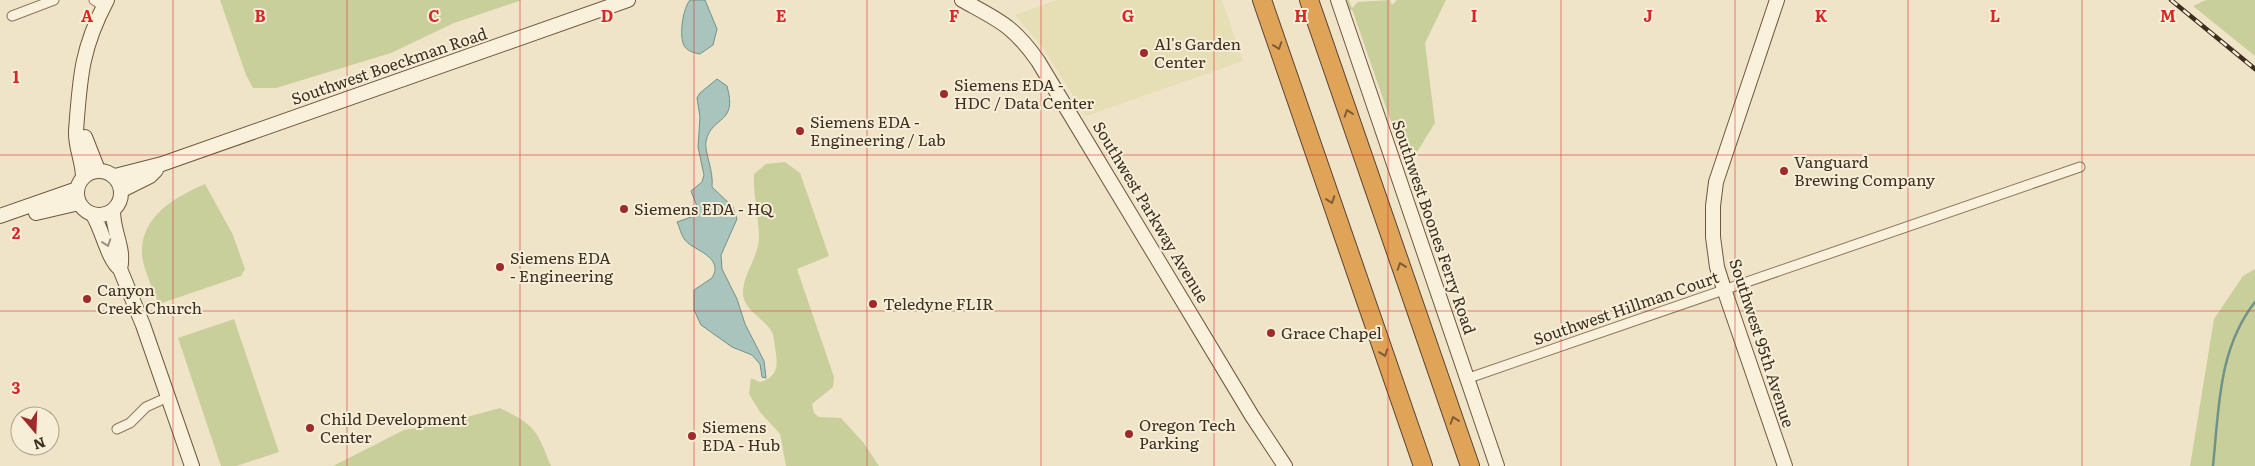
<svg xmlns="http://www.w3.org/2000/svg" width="2255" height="466" font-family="Literata,serif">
<rect width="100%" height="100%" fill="#f0e4c8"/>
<path fill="#e6deb5" d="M1057,0H1222L1243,61L1086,116L1043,48L1015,15Z"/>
<path fill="#c9cf9b" d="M220,0H522L454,23L391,53L276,88H253L246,75Z
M1343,0H1349L1352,8L1358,2L1390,0L1392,5L1397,0H1446L1425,43L1435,123L1407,168L1352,9L1347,14Z
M2206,0H2255V56L2193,6Z
M785,162L800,173L829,256L797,269L834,377L833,387L812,404L814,413L819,417L841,418L863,442L879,466H786L780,434L760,412L749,394L751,378L760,382C779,377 778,364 775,347C774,342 774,336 772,332C765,319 743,310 743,293C743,274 758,258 759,238C759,217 753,196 754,174L766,164Z
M205,184L233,235L245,269L241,276L159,304C154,291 142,267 142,253C141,216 175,197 205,184Z
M2255,269V466H2190L2214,319L2243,276Z
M234,319L279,452L236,466H221L178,338Z
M500,408C536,426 536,429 551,466H333L404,430L437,425Z"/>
<path fill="#a9c4bc" stroke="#6f938a" d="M690,0H705L717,29L713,45L700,54C695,53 689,52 685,47C678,38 683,8 690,0Z
M717,79L727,86C738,125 712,115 706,141C704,152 714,171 712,187L733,207L737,219L721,255L722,269L737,299L745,324L764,361L766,378L762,377L760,364L752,355L732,347L701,325L694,310V290L712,278C725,257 693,250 686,241C681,236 680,228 677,222L700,214L691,191L702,182L704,175L698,147L700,117L697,98L700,93Z"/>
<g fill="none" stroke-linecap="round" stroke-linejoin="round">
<path stroke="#6f938a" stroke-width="2.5" d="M2213,466C2219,409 2218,349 2255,302"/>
<defs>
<path id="street" d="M94,0L103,6
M12,16L54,0
M1466,379L2080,167
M117,429L130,423L146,407L168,397"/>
<path id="secondary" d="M962,0C998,20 1013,25 1038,61L1252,416L1285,466
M1338,0L1497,466
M1777,0L1716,182L1713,206V237L1717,267L1724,289L1785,466
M85,137L98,170
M77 193a22 22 0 1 1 44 0a22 22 0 1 1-44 0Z
M115,176L162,164L628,0
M83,177C83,162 75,146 76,131C80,78 81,49 107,0
M122,190L150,176L156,170
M113,211C113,233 125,248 120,269
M36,213L79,203
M93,215C103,231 107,258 120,269L143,325L192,466
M0,216L77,189"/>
<path id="highway" d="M1262,0L1423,466
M1309,0L1470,466"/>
</defs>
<use href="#street" stroke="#8d765c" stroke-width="11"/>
<use href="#secondary" stroke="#6f573f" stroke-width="16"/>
<use href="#highway" stroke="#5b4430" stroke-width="20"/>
<use href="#street" stroke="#faf1dc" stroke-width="9"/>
<use href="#secondary" stroke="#faf1dc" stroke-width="14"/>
<use href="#highway" stroke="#e0a458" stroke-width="18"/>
<defs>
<path id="rail" d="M2171,0L2255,69"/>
</defs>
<use href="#rail" stroke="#3d2e20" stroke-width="4.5"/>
<use href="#rail" stroke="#f7eed8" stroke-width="2.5" stroke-dasharray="8" stroke-linecap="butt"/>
</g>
<defs><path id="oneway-chevron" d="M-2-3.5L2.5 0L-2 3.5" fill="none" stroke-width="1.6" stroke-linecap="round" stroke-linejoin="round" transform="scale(1.25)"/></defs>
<g stroke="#7e5d36">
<use href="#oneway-chevron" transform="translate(1278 46) rotate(71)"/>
<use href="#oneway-chevron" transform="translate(1348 113) rotate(-109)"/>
<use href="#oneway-chevron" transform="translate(1331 200) rotate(71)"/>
<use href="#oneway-chevron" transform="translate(1401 266) rotate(-109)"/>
<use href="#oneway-chevron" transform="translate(1384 353) rotate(71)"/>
<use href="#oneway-chevron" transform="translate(1454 420) rotate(-109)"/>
</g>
<use stroke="#9c907e" href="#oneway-chevron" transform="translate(107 243) rotate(71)"/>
<path fill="none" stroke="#d62828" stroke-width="1" stroke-opacity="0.55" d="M173,0V466M347,0V466M520,0V466M694,0V466M867,0V466M1041,0V466M1214,0V466M1388,0V466M1561,0V466M1735,0V466M1908,0V466M2082,0V466M0,155H2255M0,311H2255"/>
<g fill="#9e2a2b" stroke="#f7eed8" stroke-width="2">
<circle cx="1144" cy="53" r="5"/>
<circle cx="944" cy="94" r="5"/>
<circle cx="800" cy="131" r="5"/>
<circle cx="1784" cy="171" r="5"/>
<circle cx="624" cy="209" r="5"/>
<circle cx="500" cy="267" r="5"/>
<circle cx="87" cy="299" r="5"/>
<circle cx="873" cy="304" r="5"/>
<circle cx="1271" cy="333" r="5"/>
<circle cx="310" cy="428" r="5"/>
<circle cx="1129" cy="434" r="5"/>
<circle cx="692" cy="436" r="5"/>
</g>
<g text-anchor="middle" stroke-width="4" stroke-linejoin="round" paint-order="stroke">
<g font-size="16" fill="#3d2e20" stroke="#f7eed8" text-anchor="start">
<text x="1154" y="50">Al's Garden<tspan x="1154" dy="18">Center</tspan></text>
<text x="954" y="91">Siemens EDA -<tspan x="954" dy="18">HDC / Data Center</tspan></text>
<text x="810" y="128">Siemens EDA -<tspan x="810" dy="18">Engineering / Lab</tspan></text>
<text x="1794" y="168">Vanguard<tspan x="1794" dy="18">Brewing Company</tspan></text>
<text x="634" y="215">Siemens EDA - HQ</text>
<text x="510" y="264">Siemens EDA<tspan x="510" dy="18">- Engineering</tspan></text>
<text x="97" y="296">Canyon<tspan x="97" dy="18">Creek Church</tspan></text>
<text x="883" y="310">Teledyne FLIR</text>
<text x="1281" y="339">Grace Chapel</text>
<text x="320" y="425">Child Development<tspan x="320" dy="18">Center</tspan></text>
<text x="1139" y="431">Oregon Tech<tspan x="1139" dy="18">Parking</tspan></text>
<text x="702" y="433">Siemens<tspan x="702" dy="18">EDA - Hub</tspan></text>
</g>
<g font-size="16" fill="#3d2e20" stroke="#f7eed8">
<text transform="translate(389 66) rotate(-19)" y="6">Southwest Boeckman Road</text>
<text transform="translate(1151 212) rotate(59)" y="6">Southwest Parkway Avenue</text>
<text transform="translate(1434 227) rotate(71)" y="6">Southwest Boones Ferry Road</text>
<text transform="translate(1626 308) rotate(-19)" y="6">Southwest Hillman Court</text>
<text transform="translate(1762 343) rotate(72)" y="6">Southwest 95th Avenue</text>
</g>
</g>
<g font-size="16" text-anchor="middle" font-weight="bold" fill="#d62828" stroke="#f7eed8" stroke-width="4" stroke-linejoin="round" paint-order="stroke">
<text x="87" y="22">A</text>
<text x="260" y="22">B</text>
<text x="434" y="22">C</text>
<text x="607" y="22">D</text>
<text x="781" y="22">E</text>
<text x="954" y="22">F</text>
<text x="1128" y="22">G</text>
<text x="1301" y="22">H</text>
<text x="1474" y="22">I</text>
<text x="1648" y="22">J</text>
<text x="1821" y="22">K</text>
<text x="1995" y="22">L</text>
<text x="2168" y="22">M</text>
<text x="16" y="83">1</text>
<text x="16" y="239">2</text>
<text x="16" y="394">3</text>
</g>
<g transform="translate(35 431) rotate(161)"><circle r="24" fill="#f7eed8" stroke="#ada18e"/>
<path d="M0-4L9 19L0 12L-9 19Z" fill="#9e2a2b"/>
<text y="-8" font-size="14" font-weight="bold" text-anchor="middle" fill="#3d2e20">N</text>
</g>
</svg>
